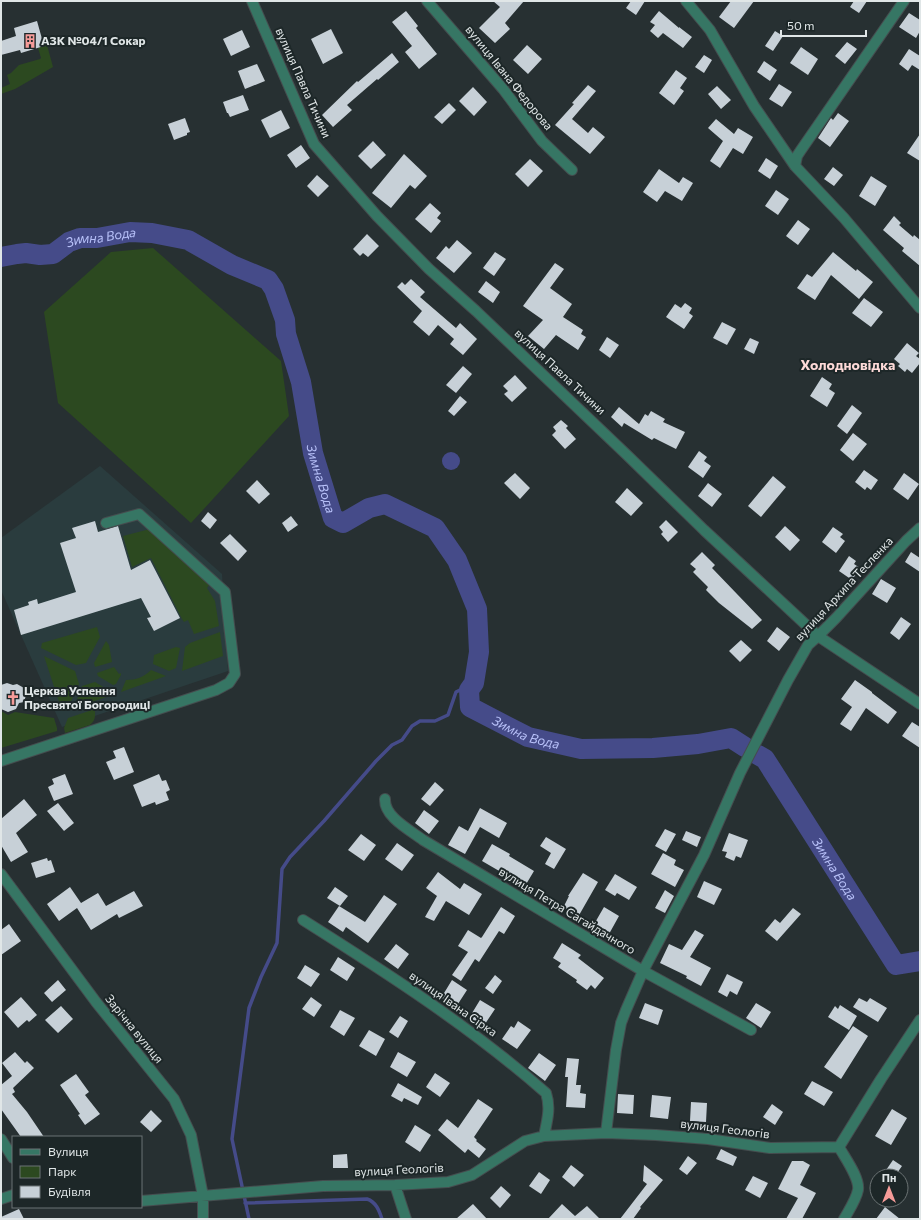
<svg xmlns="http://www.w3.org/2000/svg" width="921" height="1220" font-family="Commissioner,sans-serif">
<rect width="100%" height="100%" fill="#273032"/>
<path fill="#2a3c3e" d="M100,466L222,574L228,671L62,727L1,590V538Z"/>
<path fill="#2c4920" d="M47,45L53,67L15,89L1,94V88L10,84L7,75L11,73L19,65L40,59L41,58L38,48Z
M153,248L281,361L289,416L191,523L58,403L44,312L111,252Z
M150,529L210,584L207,588L215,601L219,626L194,634L188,620L184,622L182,619L151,558L132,567L123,536Z
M97,627L100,637L86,663L76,665L41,648L42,643Z
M220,632L223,656L182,671L185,647L190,643Z
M106,641L109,645L112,662L95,667L94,663Z
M176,647L180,648L176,668L169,671L153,664L154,655Z
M44,656L75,671L79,684L67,710L62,711Z
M114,667L119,674L121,673V675L116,684L113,685L98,676L97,673Z
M151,670L166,676L121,692L126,680C136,680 144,677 151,670Z
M95,682L115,694L74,708L82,686Z
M95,709C95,716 96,720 90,725L65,733L64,728L68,718Z
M1,711L8,715L15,712L54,718L57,728V731L1,748Z"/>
<path fill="#454b89" d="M442 461a9 9 0 1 1 18 0a9 9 0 1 1-18 0Z"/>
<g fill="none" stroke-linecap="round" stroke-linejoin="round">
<path stroke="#454b89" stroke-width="3.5" d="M245,1203L367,1199C376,1202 379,1210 382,1219
M249,1219L232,1139L249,1008L261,977L277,943L282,869L290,857L324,821L376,761L392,745L402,740L412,726L420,721H435L448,715L456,692L474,683"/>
<g stroke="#454b89" stroke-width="20">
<path id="s1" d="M1,257L17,254L26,253L40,255L53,254L69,242L80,238H97L130,232L152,233L188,240L232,265L268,280L274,289L285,320L286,334L301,382L313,453L333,518L343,523L369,508L385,504L435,528L457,560L477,609L479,652L474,683L469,690L470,707L528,737L581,749L653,748L698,744L731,738L745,747"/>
<path id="s2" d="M758,755L765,759L896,965L920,961"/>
</g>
</g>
<path fill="#c7d0d7" d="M493,1H524L505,23L510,29L495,43L479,28L500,7Z
M631,1H645L636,15L626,8Z
M731,1H754L734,28L719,17Z
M854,1H867L859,13L850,7Z
M406,11L418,26L416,28L437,54L419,69L405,52L412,46L392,22Z
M659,11L679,28V27L692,37L683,48L663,33L658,38L650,31L655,25L650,22Z
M909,13L920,20V31L916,38L899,27Z
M37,21L44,46L21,53L20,50L1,55V41L16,36L14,28Z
M331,29L343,53L323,64L311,39Z
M242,30L250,47L231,56L223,39Z
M775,31L783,36L773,51L765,46Z
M847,42L857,49L845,64L835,56Z
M527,45L542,59L528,74L513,60Z
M801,47L818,59L808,75L790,63Z
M909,49L920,56V70L912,65L908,71L899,64Z
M392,53L399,62L378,80L377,79L347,105L352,110L333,127L322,115L357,81L358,82Z
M704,55L712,60L704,73L695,67Z
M764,61L777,70L770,81L757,72Z
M257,64L265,81L245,89L238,71Z
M676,70L687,78L680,88L684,91L674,105L659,93Z
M779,84L792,92L782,107L769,99Z
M588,85L596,91L572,119L588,133L593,127L605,137L590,154L555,125L574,104L572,103Z
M717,86L731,100L721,109L708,94Z
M473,87L487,102L474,116L459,101Z
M243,95L249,110L230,117L228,113H227L223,102Z
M449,103L456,110L442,124L434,117Z
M281,110L290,128L270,138L261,120Z
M838,113L849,121L830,147L818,138L831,118L833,120Z
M185,118L190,132L187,133V135L174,140L168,124Z
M716,119L734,134L738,128L753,137L743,154L733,148L720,168L710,161L723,141L708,128Z
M920,134V161L907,153Z
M373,141L386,155L371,169L358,156Z
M301,145L310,158L296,168L287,155Z
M404,154L427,176L415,189L410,185L391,208L372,193Z
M766,158L778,166L770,179L758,171Z
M530,159L543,171L528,187L515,174Z
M833,167L843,175L834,186L824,179Z
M659,169L679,183L683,177L693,183L682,201L665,191L657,202L643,192Z
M317,175L329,186L318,197L307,186Z
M871,176L887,186L875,206L859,196Z
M776,190L789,199L778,215L765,206Z
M430,203L441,213L437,218L441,221L431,233L415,219Z
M894,216L901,223L899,225L913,237L914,235L920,240V266L902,251L904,248L883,230Z
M798,220L810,229L798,245L786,236Z
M367,234L379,246L368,257L363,253L360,256L353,249Z
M457,240L472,253L454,273L436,258L446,246L449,249Z
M495,252L506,259L494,276L483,268Z
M833,252L856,271L857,269L873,282L859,299L831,275L815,300L797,288L807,274L812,277Z
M555,263L564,269L550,288L572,304L563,317L583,330L581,334L586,337L578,350L556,335L544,349L528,336L543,320L523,306Z
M411,279L425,292L420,297L456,328L460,323L477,339L463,355L450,344L454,339L438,325L429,336L413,322L422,311L397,287L402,282L405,285Z
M486,281L500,292L493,303L478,292Z
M864,298L883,312L871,327L852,313Z
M685,303L692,308L689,313L693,316L684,329L666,317L675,304L681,308Z
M722,322L736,329L727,345L713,338Z
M607,337L619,345L610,358L599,350Z
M750,338L759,342L754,354L744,349Z
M907,343L919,353L916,356L920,359V363L912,373L907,369L905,372L898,366L900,364L894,359Z
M463,366L472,374L456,393L446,385Z
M515,375L527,388L512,402L504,394L508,391L503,386Z
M822,377L832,384L829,389L835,393L827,407L810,396Z
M460,396L467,402L454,416L448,411Z
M852,405L862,413L847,434L837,426Z
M619,407L639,424L645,414L648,416L651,411L665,419L663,422L685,432L676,449L654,438L652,440L624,423L622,427L611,417Z
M561,420L568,426L566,428L576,439L565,449L552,435L556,431L553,427Z
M853,433L867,444L853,461L840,450Z
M699,451L707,457L704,461L711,466L703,478L688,467Z
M864,470L878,480L871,490L867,487L865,490L855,482Z
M515,473L530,488L520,499L504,483Z
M904,473L919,484L908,500L893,489Z
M773,476L786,487L761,517L748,506Z
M257,480L270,494L259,504L246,491Z
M708,483L722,494L712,507L698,496Z
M627,488L643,503L631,516L615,502Z
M208,512L217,520L210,529L201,521Z
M291,516L298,525L288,532L282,523Z
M666,520L678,532L668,542L661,534L663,532L659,527Z
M95,521L98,532L118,526L131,570L150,560L180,618L154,631L147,618L151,617L141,598L21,635L14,610L29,605L28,602L37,599L38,604L76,592L60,543L76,538L72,528Z
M785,526L800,540L790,551L775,537Z
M833,527L843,534L840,537L845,541L836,553L822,542Z
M230,534L247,551L238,561L220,543Z
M702,552L715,565L712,568L762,620L752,629L719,603L706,590L708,587L693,572L696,569L690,564Z
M911,552L920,558V572L905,562Z
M849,556L856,561L854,564L860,568L852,580L839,571Z
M881,579L896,588L887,603L872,594Z
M901,617L911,624L899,640L890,633Z
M777,627L790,637L779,651L767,641Z
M741,640L752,650L740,662L729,651Z
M855,680L872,692V693L897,712L888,724L866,708L851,731L840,724L852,707L841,699Z
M7,683L13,685L17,684L24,688L26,695L24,702L19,703L16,709L8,712L1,709V685Z
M912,722L920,727V748L902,736Z
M124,747L134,772L114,780L106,762L116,758L113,751Z
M65,774L73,794L54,801L48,787L54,784L52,779Z
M159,774L162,781L166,780L170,790L166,792L169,800L156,805L155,802L142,807L133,785Z
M435,782L444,790L430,806L421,799Z
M24,799L37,815L16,833L28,852L11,862L1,845V819Z
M58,803L74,823L64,831L47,811Z
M480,808L507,823L499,838L480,827L465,854L448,845L459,826L468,831Z
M424,810L439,821L429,834L415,823Z
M665,829L676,834L666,852L655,846Z
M686,831L701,837L697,847L682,840Z
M729,833L748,840L741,858L736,856L734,861L725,857L727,852L722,851Z
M361,834L376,845L364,861L348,850Z
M546,837L566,849L554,869L545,864L551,853L540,846Z
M397,843L414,855L402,871L385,859Z
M492,844L510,854L509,856L534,871L525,886L482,861Z
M663,853L676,860L674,865L684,870L675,887L651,874Z
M47,858L48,861L51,860L55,872L36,878L31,863Z
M438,872L460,889L464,883L482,894L469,915L446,901L434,921L425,917L437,896L426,888Z
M583,873L598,882L578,917L563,908L569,896H568Z
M615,874L637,887L629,900L617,893L615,896L605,890Z
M704,881L722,889L714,905L697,897Z
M70,887L81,903L98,893L106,906L134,891L143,906L119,918L117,914L91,930L77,908L59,921L47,904Z
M335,887L348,896L340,906L327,898Z
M665,890L674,896L665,913L655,908Z
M384,895L397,904L368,943L346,927L343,932L328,922L339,906L365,922Z
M501,907L515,916L504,934L499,931L479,962L475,959L461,981L452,975L468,952L458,946L468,930L481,938L482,937Z
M604,907L619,916L609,934L593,926Z
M793,908L801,914L777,941L765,931L775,919L780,923Z
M9,924L21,941L1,955V930Z
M695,930L704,935L690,957L711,968L701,986L686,978L687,976L660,963L669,944L682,950Z
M562,943L581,955L578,958L604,978L595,989L591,985L587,990L576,982L577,980L558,967L561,963L553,958Z
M396,944L409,954L398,969L384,959Z
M338,957L355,968L347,981L330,970Z
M305,965L320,974L311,987L297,978Z
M727,974L743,982L737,995L730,991L727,997L718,992Z
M495,975L502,981L493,994L485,988Z
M58,980L66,990L52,1002L44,993Z
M452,980L467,990L456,1007L441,998Z
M21,997L37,1015L29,1022L27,1020L18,1028L4,1012Z
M311,997L322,1005L314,1017L302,1009Z
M859,998L867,1002L870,998L887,1008L878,1022L853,1007Z
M480,1000L495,1009L483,1027L469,1018Z
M645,1003L663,1010L658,1025L639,1018Z
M756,1003L771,1012L761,1028L746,1018Z
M840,1005L857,1016L849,1030L828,1017L835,1006L838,1009Z
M61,1006L73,1019L58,1033L45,1020Z
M340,1010L355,1018L344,1036L330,1027Z
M400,1016L408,1021L398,1038L389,1032Z
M518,1021L531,1030L517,1049L502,1039L511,1026L514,1028Z
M853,1026L868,1036L841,1079L824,1067Z
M369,1030L385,1039L376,1056L359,1046Z
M15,1052L25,1063L27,1061L34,1068L13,1088L15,1092L12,1094L27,1112L44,1137H21L1,1109V1085L12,1076L2,1063Z
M398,1052L416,1062L407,1077L390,1067Z
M539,1053L556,1065L545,1081L528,1068Z
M567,1058L579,1059L576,1085H581L580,1093L586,1094L585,1108L566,1107L568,1077H565Z
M435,1073L450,1083L440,1097L426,1087Z
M76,1074L89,1092L85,1095L100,1114L85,1125L78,1115L80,1114L60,1085Z
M812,1081L833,1092L824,1106L804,1094Z
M398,1083L422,1097L418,1105L404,1098L402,1102L391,1096Z
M618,1094L634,1095L633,1114L617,1113Z
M652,1095L671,1097L668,1119L650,1117Z
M478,1099L493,1109L474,1137L477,1140L476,1141L486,1149L479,1158L468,1149L465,1153L438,1130L447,1119L458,1128Z
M691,1102L707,1103L706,1122L690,1121Z
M772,1104L783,1112L775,1125L763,1117Z
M892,1109L907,1118L891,1145L875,1136Z
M151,1110L162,1121L151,1132L140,1122Z
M415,1125L431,1135L420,1152L405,1142Z
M721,1149L737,1157L733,1166L716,1159Z
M347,1154L348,1168H333V1155Z
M688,1156L697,1163L687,1175L679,1169Z
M893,1160L902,1166L895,1176H882Z
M792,1161H803L810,1165L800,1185L816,1193L802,1219H786L798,1198L778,1189Z
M571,1165L584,1175L574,1187L562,1177Z
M644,1165L663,1180L640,1207L641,1208L633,1219H620L647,1184L643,1181Z
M539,1172L550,1180L541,1194L529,1186Z
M753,1176L768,1183L760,1198L745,1190Z
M501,1186L511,1195L500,1208L490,1198Z
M473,1204L487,1219H456Z
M562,1204L575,1216L587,1206L600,1219H548Z
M885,1207L900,1219H876Z
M19,1209L24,1219H1V1217Z"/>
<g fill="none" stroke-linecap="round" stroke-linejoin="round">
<defs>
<path id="street" d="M252,1L314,144L377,216L429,269L476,311L627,455L704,530L818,636L920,704
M427,1L503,89L542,141L572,170
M686,1L710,30L754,106L795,166L844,218L920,308
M795,166L797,156L801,150L904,1
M1,761L216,690L229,683L235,674L225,592L139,514L106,523
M385,799C384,817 410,830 423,840L643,971L751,1030
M1,874L96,1002L174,1099L191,1135L203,1196V1219
M303,920C387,973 471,1027 546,1093C551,1108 547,1121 544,1136
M606,1133L616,1050L621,1023L626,1010L643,971L704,855L740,773L788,680L808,645L818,636L836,618L906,541L920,528
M1,1139L13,1158
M839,1147L881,1079L920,1020
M839,1147C845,1158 860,1178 858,1190C856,1200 849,1210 844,1219
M395,1185L406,1219
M1,1199L13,1195
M141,1201L323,1186L395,1185L448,1182L472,1175L525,1141L544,1136L606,1133L656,1135L708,1139L770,1148L839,1147"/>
</defs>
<use href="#street" stroke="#454d4f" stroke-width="12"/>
<use href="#street" stroke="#367664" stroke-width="10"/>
</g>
<defs>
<symbol id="building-bare" viewBox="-9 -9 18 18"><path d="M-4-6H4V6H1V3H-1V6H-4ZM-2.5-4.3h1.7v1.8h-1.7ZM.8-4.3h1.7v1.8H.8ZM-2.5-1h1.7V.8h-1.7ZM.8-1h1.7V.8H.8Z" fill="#f59b98" stroke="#1d2728" stroke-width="2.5" paint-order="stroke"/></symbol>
<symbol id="church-bare" viewBox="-9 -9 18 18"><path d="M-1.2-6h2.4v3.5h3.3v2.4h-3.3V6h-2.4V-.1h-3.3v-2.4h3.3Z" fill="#f59b98" stroke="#1d2728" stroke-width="2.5" paint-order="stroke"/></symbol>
</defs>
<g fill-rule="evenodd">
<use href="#building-bare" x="20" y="31" width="20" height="20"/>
<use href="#church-bare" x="3" y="688" width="20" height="20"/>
</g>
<g text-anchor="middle" stroke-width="4" stroke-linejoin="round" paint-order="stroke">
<g font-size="12" font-weight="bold" fill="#e0e6e7" stroke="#1d2728" text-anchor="start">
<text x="41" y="45">АЗК №04/1 Сокар</text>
<text x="24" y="695">Церква Успення<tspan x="24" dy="14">Пресвятої Богородиці</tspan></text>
</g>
<g font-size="12" fill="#e0e6e7" stroke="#1d2728">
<text transform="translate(509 78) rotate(51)" y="4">вулиця Івана Федорова</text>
<text transform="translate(303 83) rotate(66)" y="4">вулиця Павла Тичини</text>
<text transform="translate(560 372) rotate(43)" y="4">вулиця Павла Тичини</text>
<text transform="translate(844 589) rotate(-47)" y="4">вулиця Архипа Тесленка</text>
<text transform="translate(567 911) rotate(31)" y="4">вулиця Петра Сагайдачного</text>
<text transform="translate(453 1004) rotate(35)" y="4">вулиця Івана Сірка</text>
<text transform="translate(134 1029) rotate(51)" y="4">Зарічна вулиця</text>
<text transform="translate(725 1129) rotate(7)" y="4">вулиця Геологів</text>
<text transform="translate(399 1170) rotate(-3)" y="4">вулиця Геологів</text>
</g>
<g font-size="13" font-style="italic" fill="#b7c0f8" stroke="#1d2728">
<text dy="5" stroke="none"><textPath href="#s1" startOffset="105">Зимна Вода</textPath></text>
<text dy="5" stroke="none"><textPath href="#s1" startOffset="490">Зимна Вода</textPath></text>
<text dy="5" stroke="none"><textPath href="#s1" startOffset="898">Зимна Вода</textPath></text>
<text dy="5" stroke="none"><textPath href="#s2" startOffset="138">Зимна Вода</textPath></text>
</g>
<g font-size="14" font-weight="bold" fill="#fedad8" stroke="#1d2728">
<text x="848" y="370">Холодновідка</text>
</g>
</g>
<rect width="921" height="1220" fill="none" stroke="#e0e6e7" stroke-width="4"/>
<rect x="12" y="1136" width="130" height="72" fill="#1d2728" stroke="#6b7374"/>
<rect x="20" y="1149" width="20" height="6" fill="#367664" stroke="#6b7374"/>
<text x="48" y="1156" font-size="12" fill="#e0e6e7">Вулиця</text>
<rect x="20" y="1166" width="20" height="12" fill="#2c4920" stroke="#6b7374"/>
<text x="48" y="1176" font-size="12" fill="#e0e6e7">Парк</text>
<rect x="20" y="1186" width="20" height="12" fill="#c7d0d7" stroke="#6b7374"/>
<text x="48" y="1196" font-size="12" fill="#e0e6e7">Будівля</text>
<g transform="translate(889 1188)"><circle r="19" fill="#1d2728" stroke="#6b7374"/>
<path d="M0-3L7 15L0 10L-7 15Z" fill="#f59b98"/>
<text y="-6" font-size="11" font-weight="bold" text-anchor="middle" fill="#e0e6e7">Пн</text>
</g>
<path d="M781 30v6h85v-6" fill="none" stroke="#e0e6e7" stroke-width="2"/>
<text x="787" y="30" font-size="12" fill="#e0e6e7" stroke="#1d2728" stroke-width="3" paint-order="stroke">50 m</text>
</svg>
